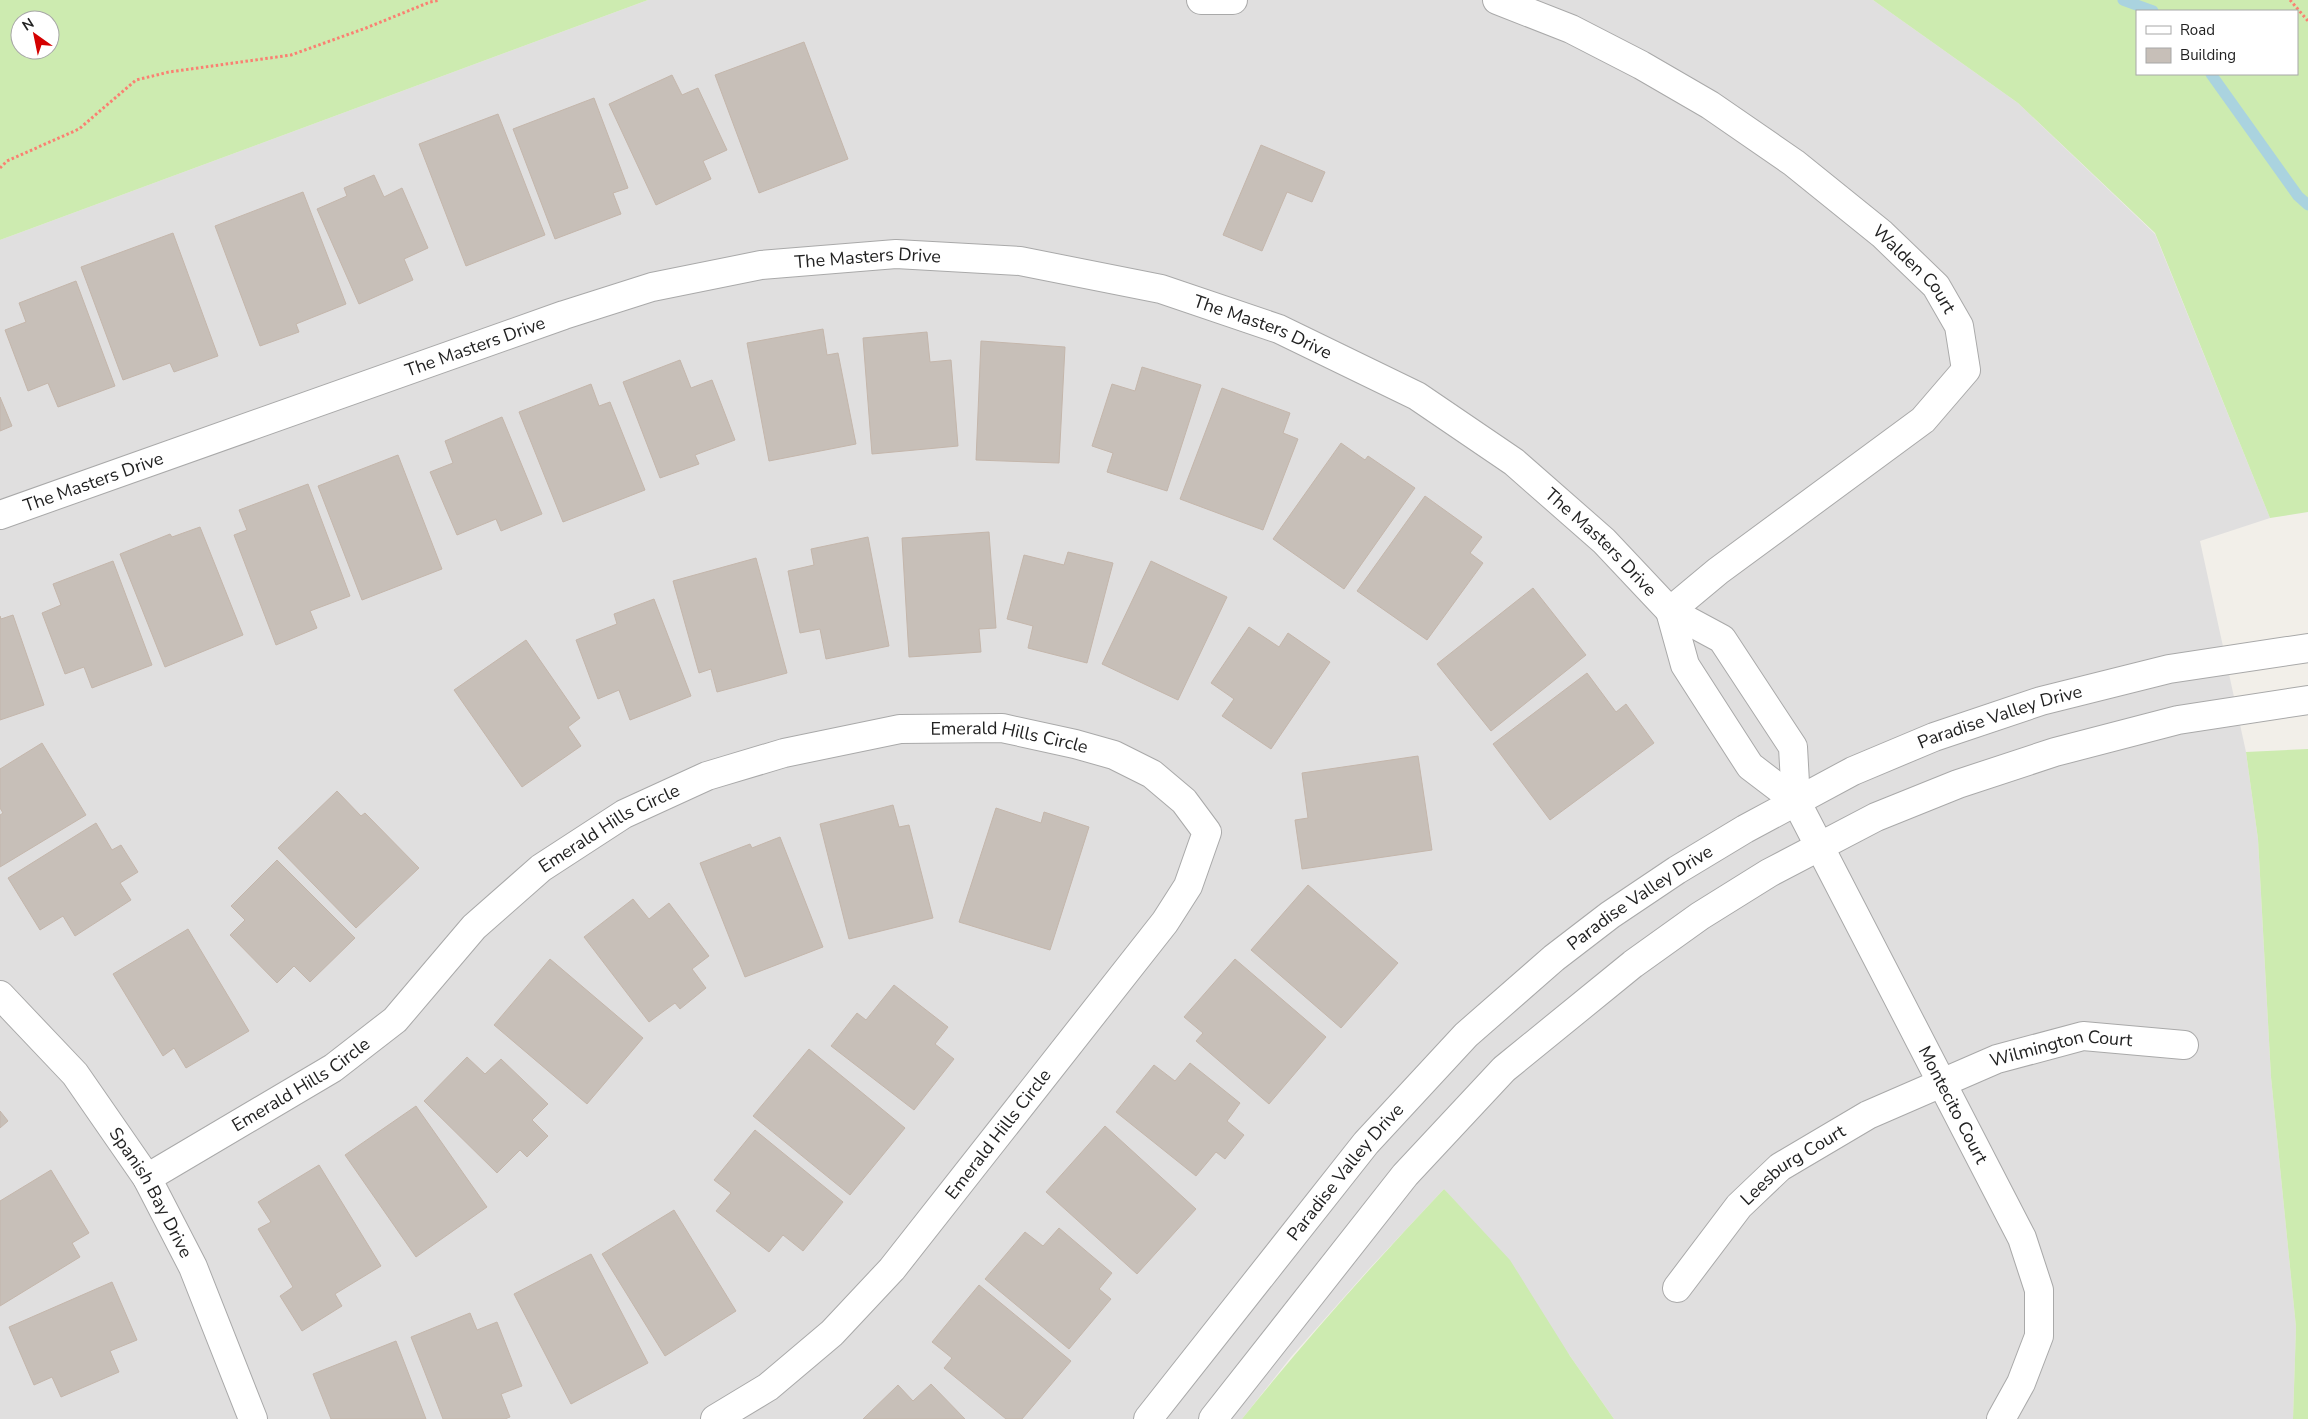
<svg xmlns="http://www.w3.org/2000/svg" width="2308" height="1419" font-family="'Nunito Sans',sans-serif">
<rect width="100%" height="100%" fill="#f2efe9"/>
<path fill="#e0dfdf" d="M648,0H1873L2018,103L2155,234L2270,518L2200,541L2246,752L2258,839L2271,1077L2296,1327L2293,1419H1614L1570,1356L1444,1189L1369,1269L1291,1357L1242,1419H0V240Z"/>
<path fill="#cdebb0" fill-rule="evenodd" d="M0,0H648L0,240ZM20,20H50V50H20Z
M1873,0H2308V512L2270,518L2155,233L2018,103ZM2297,11V74H2137V11Z
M2308,749V1419H2293L2296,1327L2271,1077L2258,839L2246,752Z
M1444,1189L1510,1260L1570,1356L1614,1419H1242C1306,1339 1374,1263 1444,1189Z"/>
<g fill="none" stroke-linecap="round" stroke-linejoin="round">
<path stroke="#aad3df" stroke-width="11" d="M2123,0L2153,11
M2211,74L2298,196L2308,205"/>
</g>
<path fill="#c7bfb8" stroke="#c4b6ab" d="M804,42L848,159L759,193L715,75Z
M672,75L682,95L698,88L727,150L703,161L711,179L656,205L609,104Z
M594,98L628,188L613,193L621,214L555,239L513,129Z
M498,114L545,235L466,266L419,144Z
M1261,145L1325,172L1312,202L1287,192L1262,251L1223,235Z
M374,175L384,197L402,188L428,248L404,259L413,280L359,304L317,209L347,196L344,188Z
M303,192L346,304L296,324L299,332L260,346L215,226Z
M173,233L218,356L174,372L170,363L123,380L81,267Z
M76,281L115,386L58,407L48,383L28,391L5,330L26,322L19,303Z
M823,329L827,355L838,353L856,444L769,461L747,343Z
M927,332L930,362L951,360L958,446L872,454L863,338Z
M981,341L1065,347L1059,463L976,460Z
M680,360L691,388L712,380L735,440L695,455L699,464L660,478L623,382Z
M1142,367L1201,385L1167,491L1107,472L1113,453L1092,446L1112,384L1135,391Z
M591,384L599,406L610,402L645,490L563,522L519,412Z
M1222,388L1290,413L1283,433L1298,439L1263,530L1180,499Z
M0,397L12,426L0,431Z
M502,417L542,514L501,531L496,519L457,535L430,472L453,463L445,441Z
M1341,443L1365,460L1368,456L1415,488L1344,589L1273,539Z
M398,455L442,569L362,600L318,486Z
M308,484L350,596L310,611L317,628L276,645L234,535L247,530L239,510Z
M1425,496L1482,537L1470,553L1483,563L1427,640L1357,591Z
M200,527L243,635L165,667L120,554L170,534L172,537Z
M989,532L996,628L979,629L981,652L909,657L902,538Z
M868,537L889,646L826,659L820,629L800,633L788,571L814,565L811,549Z
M1068,552L1113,563L1087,663L1028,648L1033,626L1007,619L1024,555L1064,565Z
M756,558L787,673L717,692L711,669L699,673L673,581Z
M113,561L152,665L92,688L84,667L65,674L42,613L61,605L53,584Z
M1151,561L1227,597L1178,700L1102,664Z
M1533,588L1586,655L1491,731L1437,664Z
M654,599L691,696L630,720L619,690L598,699L576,640L617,624L614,614Z
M13,615L44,705L0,720V616L1,619Z
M1249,627L1279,647L1288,633L1330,662L1271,749L1222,716L1234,699L1211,683Z
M526,640L580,718L568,727L581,746L522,787L454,690Z
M1587,673L1616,712L1626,704L1654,743L1550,820L1493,744Z
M42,743L86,815L0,867V815L3,813L0,808V769Z
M1418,756L1432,850L1302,869L1295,820L1308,818L1302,773Z
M337,791L361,816L365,813L419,868L356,928L278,848Z
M893,805L899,827L909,825L933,918L849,939L820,824Z
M996,808L1041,823L1044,812L1089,827L1050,950L959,922Z
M96,823L112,850L121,845L138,872L120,883L131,900L75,936L63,916L40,930L8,878Z
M780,837L823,947L745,977L700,863L750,844L752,848Z
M277,860L355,938L310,982L294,966L277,983L230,935L245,920L231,906Z
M1308,885L1398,963L1341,1028L1251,950Z
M633,899L649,919L669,903L709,956L692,969L706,988L680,1009L675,1003L649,1022L584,937Z
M188,929L249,1031L186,1068L174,1048L163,1056L113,974Z
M550,959L643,1038L587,1104L494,1025Z
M1235,959L1326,1037L1269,1104L1196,1041L1203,1033L1184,1017Z
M894,985L948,1027L935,1044L954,1059L914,1110L831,1046L857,1013L866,1020Z
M809,1049L905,1128L850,1195L753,1116Z
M467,1057L485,1074L501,1059L548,1104L532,1120L548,1136L527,1157L520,1150L497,1173L424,1101Z
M1190,1063L1240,1103L1227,1121L1244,1135L1225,1159L1216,1152L1196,1176L1116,1112L1154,1065L1175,1081Z
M416,1106L487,1207L416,1257L345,1155Z
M0,1111L8,1121L0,1128Z
M1105,1126L1196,1209L1137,1274L1046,1192Z
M755,1130L843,1202L803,1251L783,1235L769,1252L716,1211L731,1193L714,1180Z
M319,1165L381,1266L335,1294L342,1306L302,1331L280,1296L293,1287L258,1229L271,1222L258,1202Z
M51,1170L89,1233L72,1243L80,1257L0,1306V1201Z
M674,1210L736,1311L665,1356L602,1254Z
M1059,1228L1112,1273L1099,1289L1111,1299L1069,1349L985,1279L1025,1232L1043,1246Z
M591,1254L648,1363L571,1404L514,1294Z
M112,1282L137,1340L110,1351L119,1372L61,1397L52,1377L34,1385L9,1327Z
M979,1285L1071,1361L1022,1419H1006L944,1368L952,1358L932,1342Z
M470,1313L477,1330L497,1322L522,1386L501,1394L510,1417L505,1419H443L411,1337Z
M396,1341L426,1419H331L313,1374Z
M931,1384L965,1419H863L898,1385L913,1401Z"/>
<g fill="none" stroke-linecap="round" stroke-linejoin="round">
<defs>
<g id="minor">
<path d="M1201,0H1233"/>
<path id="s1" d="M1497,0L1571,29L1641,65L1710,105L1794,163L1882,234L1936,286L1959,326L1966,370L1923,420L1718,571L1670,611"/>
<path id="s2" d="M0,515L564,315L652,287L761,265L896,254L1020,261L1161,289L1279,329L1417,396L1514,462L1604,541L1670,611L1722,639L1793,747L1796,801L2022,1238L2039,1290V1336L2021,1383L2001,1419"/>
<path d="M1670,611L1685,665L1750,766L1796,801"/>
<path id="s3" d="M0,995L75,1074L147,1178L193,1267L253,1419"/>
<path id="s4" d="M147,1178L333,1068L395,1020L474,927L541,868L624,814L707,776L784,753L900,729L1002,728L1075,744L1114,755L1152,774L1184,801L1207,832L1188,886L1165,922L892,1269L832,1333L768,1387L715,1419"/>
<path id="s5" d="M1677,1288L1739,1206L1780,1167L1868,1115L1997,1059L2083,1036L2184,1045"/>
<path id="s6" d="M1148,1419L1366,1143L1466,1035L1554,958L1610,915L1677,870L1745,829L1853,771L1934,737L2041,701L2169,669L2308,648"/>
<path d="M1213,1419L1405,1175L1504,1069L1633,964L1700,916L1769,873L1876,817L1958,784L2055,752L2178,720L2308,700"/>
</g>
</defs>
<use href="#minor" stroke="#a9a9a9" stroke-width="30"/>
<path stroke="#fa8072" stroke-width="3" stroke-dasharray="2.5 2.5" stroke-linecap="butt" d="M2290,0L2308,21
M0,168L7,161L79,129L136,80L169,72L291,55L366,28L430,2L440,0"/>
<use href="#minor" stroke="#fff" stroke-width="28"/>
</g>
<g text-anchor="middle" stroke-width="4" stroke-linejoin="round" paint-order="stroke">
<g font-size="18" fill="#222" stroke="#fff">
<text dy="6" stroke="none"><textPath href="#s2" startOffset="909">The Masters Drive</textPath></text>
<text dy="6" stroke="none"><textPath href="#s1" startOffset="501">Walden Court</textPath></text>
<text dy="6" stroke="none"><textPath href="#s2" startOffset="1314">The Masters Drive</textPath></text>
<text dy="6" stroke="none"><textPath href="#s2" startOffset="504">The Masters Drive</textPath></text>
<text dy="6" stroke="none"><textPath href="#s2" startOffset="99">The Masters Drive</textPath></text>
<text dy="6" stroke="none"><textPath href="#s2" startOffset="1719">The Masters Drive</textPath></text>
<text dy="6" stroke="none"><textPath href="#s6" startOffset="1126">Paradise Valley Drive</textPath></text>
<text dy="6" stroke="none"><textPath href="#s4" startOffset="1005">Emerald Hills Circle</textPath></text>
<text dy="6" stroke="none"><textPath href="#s4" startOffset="585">Emerald Hills Circle</textPath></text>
<text dy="6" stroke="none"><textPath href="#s6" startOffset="721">Paradise Valley Drive</textPath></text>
<text dy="6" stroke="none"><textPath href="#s5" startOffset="468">Wilmington Court</textPath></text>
<text dy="6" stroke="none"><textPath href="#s4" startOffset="180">Emerald Hills Circle</textPath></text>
<text dy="6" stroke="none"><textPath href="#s2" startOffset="2401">Montecito Court</textPath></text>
<text transform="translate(998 1134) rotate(-52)" y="6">Emerald Hills Circle</text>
<text dy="6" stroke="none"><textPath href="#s5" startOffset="171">Leesburg Court</textPath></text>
<text dy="6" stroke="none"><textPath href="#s6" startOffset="316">Paradise Valley Drive</textPath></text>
<text dy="6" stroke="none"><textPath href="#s3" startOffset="250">Spanish Bay Drive</textPath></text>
</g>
</g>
<rect x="2136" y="10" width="162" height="65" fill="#ffffff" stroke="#a7a7a7"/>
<rect x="2146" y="26" width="25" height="8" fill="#ffffff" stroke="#a7a7a7"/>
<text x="2180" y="35" font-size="15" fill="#222222">Road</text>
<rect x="2146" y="48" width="25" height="15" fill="#c7bfb8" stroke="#a7a7a7"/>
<text x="2180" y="60" font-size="15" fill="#222222">Building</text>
<g transform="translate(35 35) rotate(327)"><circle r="24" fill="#ffffff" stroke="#a7a7a7"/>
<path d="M0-4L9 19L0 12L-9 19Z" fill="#d40000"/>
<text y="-8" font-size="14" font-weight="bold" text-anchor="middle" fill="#222222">N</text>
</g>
</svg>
